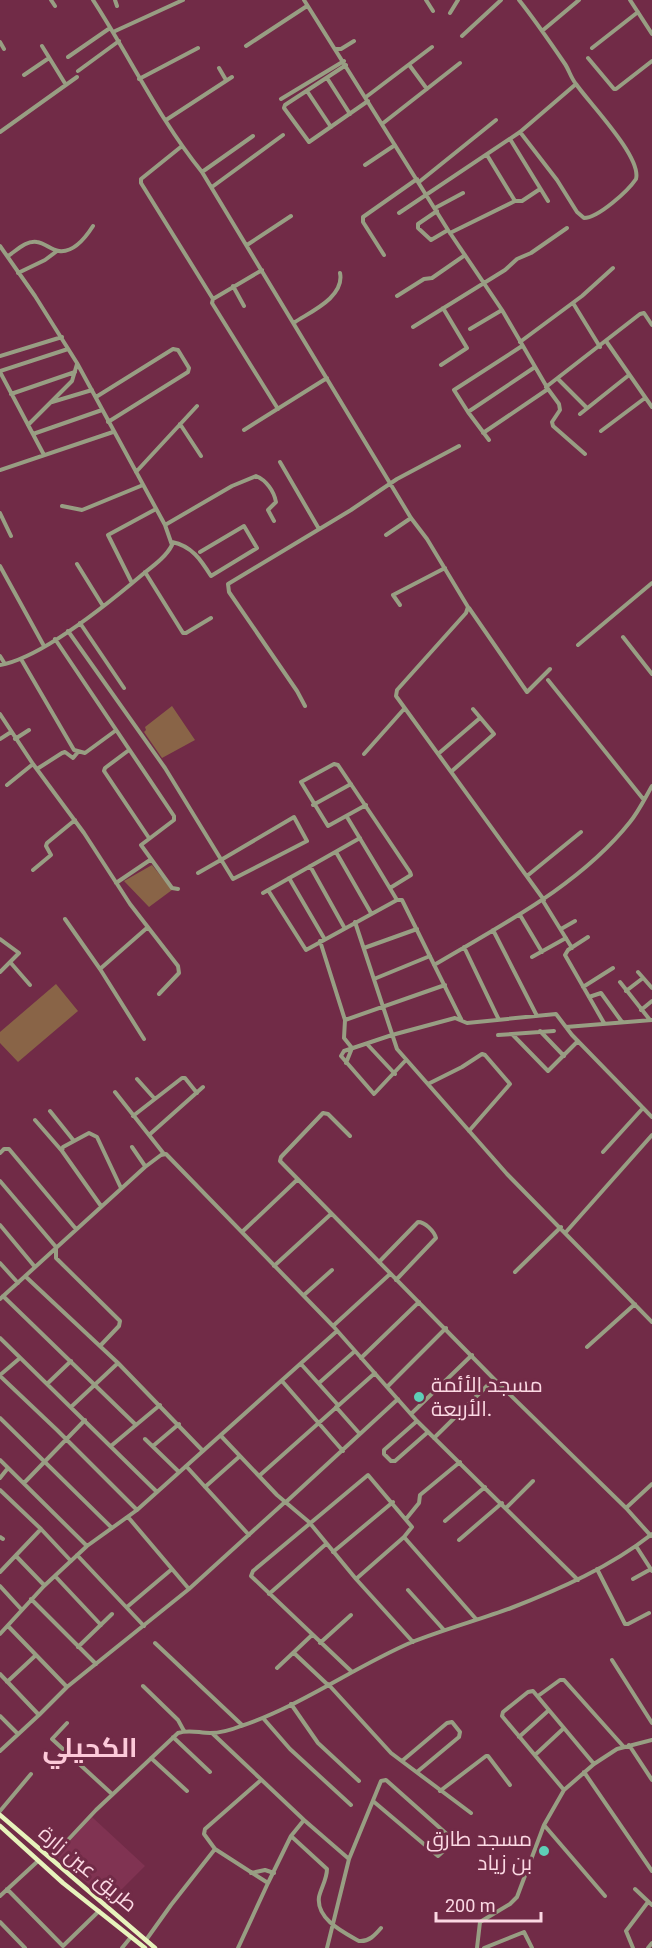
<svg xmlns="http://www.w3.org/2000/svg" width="652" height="1948" font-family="Roboto,Cairo,sans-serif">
<rect width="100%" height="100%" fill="#712b47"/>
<path fill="#803352" d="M92,1817L145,1866L109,1902L58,1858V1854Z"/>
<path fill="#896447" d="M172,706L195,740L162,758L144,732L146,730L145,727Z
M152,865L172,890L149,907L124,881Z
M56,984L78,1011L18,1062L0,1043V1032Z"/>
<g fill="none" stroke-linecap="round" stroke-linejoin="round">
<path stroke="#989e83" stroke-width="4" d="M51,0L55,6
M93,0C130,57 159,119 202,172L411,518L427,539L468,607L466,613L397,690L396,696L544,900
M115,0L117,6
M304,0L448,230L502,310L548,389L559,404L560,410L552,422L553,426L585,454
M426,0L433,11
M519,0C535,20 550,42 565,64C569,70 571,78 576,84C589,103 642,157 636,179C628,191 598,218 584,218L577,212L557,180L520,132
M630,0L652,34
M450,13L458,0
M542,31L579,0
M113,32L183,0
M462,36L501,0
M0,42L4,49
M42,46L66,85
M246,46L307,6
M592,48L638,12
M336,49H341L354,41
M68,57L110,28
M588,58L614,89H616L652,61
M346,65L285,105L284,108L309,142L368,101
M410,66L427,89
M219,68L226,80
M78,71L119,41
M24,75L49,58
M327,78L350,114
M139,79L198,48
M307,91L331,127
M366,97L432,47
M281,99L344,61
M166,120L232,77
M382,124L460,63
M0,132L77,77
M510,139L548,201
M182,146L141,179V183L213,299L212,303L278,409
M487,155L515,201H522L540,189
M365,165L395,145
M202,172L253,136
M419,182L496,120
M212,187L283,135
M435,208L463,193
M437,211L418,224V228L431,240L448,230
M399,213L520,132L576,84
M450,233L515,201
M247,245L291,216
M0,246L35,296L77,363L165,525L172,545C166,557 153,566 143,574C110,602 42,658 0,665
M384,255L363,222V217L417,179
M8,256C16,251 26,240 37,242C45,243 51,250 59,251C74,253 86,237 93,226
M18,273L45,260L57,251
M233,286L244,306
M397,296L424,279L432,278L465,255
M213,299L262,270
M573,303L600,347
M295,322C310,312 345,297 340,273
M413,327L505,270L517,259L531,253L567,228
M470,329L502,310
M606,341L652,407
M520,342L582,296L613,268
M0,356L62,337
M441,365L467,348L443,308
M0,371L68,349
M0,372L44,455
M558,379L586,407
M546,387L640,314L644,313L652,325
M11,394L75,372
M96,397L173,349L178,350L189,368L188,372L108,422
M52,402L92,390
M468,412L535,367
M580,414L629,375
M180,424L201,456
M28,425L72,381L77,364
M244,430L327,378
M601,431L645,398
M483,433L548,389
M33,434L102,410
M489,440L468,412L454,390L522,346
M280,462L319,529
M0,470L113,432
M136,472L197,406
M62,506L82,510L143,485
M0,513L11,536
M165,525L232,486L256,476C266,480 274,491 276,502L268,510L274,521
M386,535L411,518
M172,542C192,546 201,560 211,576L257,548L244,526L200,552
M77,564L103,606
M0,566L44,646
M145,572L183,633H186L211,618
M132,583L108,535L156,509
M400,605L393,595L445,568
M469,608L527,692L550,669
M80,623L124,688
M68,631L165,768L233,879L307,841L294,817L226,857L198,873
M623,637L652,674
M55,639L174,816V820L141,845L172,888L178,889
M578,645L652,583
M0,656L5,664
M21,659L74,750L85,753L115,731
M548,680L644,800
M305,706L297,691L229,592L228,584L351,510L397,479L459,446
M0,714L33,764L84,833L130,904L178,966L179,973L159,994
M0,739L11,732
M15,739L29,730
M129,750L105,768L104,771L149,838
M364,754L404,709
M438,754L480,718
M37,769L62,753L65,752L73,758L78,752
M452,771L494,734L473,709
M7,785L33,764
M313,805L351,784
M366,805L328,826L301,782L334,764L338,765L410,872L411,875L390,888
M347,817L397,900H402L461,1019
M336,852L371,913
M310,866L344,927
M33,870L51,855L46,846L47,843L75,820
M527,876L581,832
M289,878L324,938
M116,883L150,860
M268,890L306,950L397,900
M263,893L360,838
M543,901L572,948
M520,915L542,952
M65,919L100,969
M355,922L397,1049L507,1174L652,1322
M561,929L575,921
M493,930L537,1016
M588,937L568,950L565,955L604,1023
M0,939L19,953L0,972
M320,941L345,1020L445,985
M464,947L499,1020
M364,948L417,929
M532,957L566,938
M10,962L30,985
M434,965C503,924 580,885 630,822C639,811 645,798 652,786
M638,972L652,988
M374,979L430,956
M620,982L650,1020
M583,987L613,968
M626,991L643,978
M589,997L601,993L622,1022
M641,1010L652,1001
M345,1020L344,1038L352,1048
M566,1027L652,1020
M540,1031L564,1056
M512,1034L548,1071L578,1041
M498,1035L554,1031
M144,1039L100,969L148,927
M367,1044L395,1074
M406,1060L374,1094L341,1056L344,1051L392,1035L455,1018L467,1023L556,1014L572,1035L652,1117
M346,1063L352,1048
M137,1079L154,1098
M428,1084L462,1067L482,1054L485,1055L510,1084L469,1131
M115,1092L164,1154
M50,1111L74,1141
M133,1116L182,1078H185L197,1093
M35,1120L62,1151L101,1206
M149,1135L203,1087
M350,1136L328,1114L323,1113L281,1157L280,1161L494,1379L626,1508L651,1536
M132,1147L145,1166
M62,1151L63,1147L89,1133L97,1137L121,1188
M603,1152L643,1108
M0,1153L4,1149H9L76,1229
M0,1181L56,1247V1258L120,1321L119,1326L100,1346
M0,1225L35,1267
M242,1232L298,1179
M566,1232L652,1135
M379,1262L418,1222C425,1222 434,1231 436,1238L434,1240L396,1280
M0,1263L18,1283
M274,1266L331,1214
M515,1272L561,1227
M25,1276L118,1363L203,1451
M304,1295L332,1270
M3,1296L136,1425L111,1446
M0,1299L145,1167L161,1155L166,1154L333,1326L417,1421L578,1580
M333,1326L390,1274
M0,1338L157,1492
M587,1347L635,1304
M361,1358L419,1302
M301,1364L338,1405
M0,1375L20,1358
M0,1376L57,1430L137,1510
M282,1381L343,1451
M48,1383L71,1361
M319,1383L355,1351
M388,1386L446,1328
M71,1407L118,1363
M336,1407L359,1433
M412,1413L472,1355
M0,1418L112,1528
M417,1421L384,1450V1454L391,1461H395L428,1432
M136,1425L160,1405
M221,1436L277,1495L309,1522L356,1579L413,1642
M434,1438L494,1379
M145,1439L179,1472
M153,1446L179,1424
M0,1460L87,1546
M186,1466L249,1535
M259,1476L375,1373
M0,1478L8,1468
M24,1483L85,1420
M205,1487L240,1456
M0,1490L41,1529L71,1561
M286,1502L398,1399
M506,1508L533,1481
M626,1508L652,1484
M128,1517L189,1589
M406,1519L419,1503L420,1495L460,1462
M445,1521L485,1487
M0,1537L3,1539
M404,1537L476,1619
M459,1540L502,1503
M636,1546L652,1571
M333,1552L393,1502
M77,1555L144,1626
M16,1556L44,1585
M597,1569L625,1624H628L649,1613
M0,1572L41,1529
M55,1576L101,1625
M633,1579L651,1569
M0,1586L21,1609
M408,1590L444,1630
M269,1594L326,1544
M31,1599L96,1664
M127,1607L172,1569
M8,1626L67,1687
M0,1634L44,1586L87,1546L137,1510L337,1331
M155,1643L242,1725
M320,1643L351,1615
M78,1647L112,1614
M294,1653L327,1684
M612,1660L652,1723
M277,1668L312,1635
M351,1671L251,1576L253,1571L368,1475L412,1527L404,1537L356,1579
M0,1674L39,1715L67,1687L189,1589L285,1502
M7,1682L36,1655
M328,1684L391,1753L471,1813
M143,1686L178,1720L184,1731
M538,1696L560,1680H564L623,1746
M291,1704L318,1743L359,1781
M0,1716L18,1734
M263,1718L290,1749L351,1805
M67,1723L52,1739L112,1794
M212,1733L304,1820L349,1859
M173,1737L210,1772
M519,1737L549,1710
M629,1745L652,1780
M0,1751L39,1715
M535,1755L564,1728
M151,1758L187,1791
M402,1761L447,1723L452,1722L460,1732L459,1737L417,1772
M584,1772L652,1871
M564,1790L502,1716L503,1712L528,1692L533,1691L594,1764
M440,1791L486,1756H488L510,1785
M0,1811L31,1774
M544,1825L605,1896
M291,1836L327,1869C327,1879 321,1888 319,1897C316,1919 343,1932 359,1941C369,1942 375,1935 381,1928
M215,1849L204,1834L205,1829L261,1780
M51,1858L96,1810L178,1733C189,1729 199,1733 210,1733C220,1733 231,1730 241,1726C301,1706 354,1667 412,1642C445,1629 478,1620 511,1608C560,1589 610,1567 652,1534
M251,1873L265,1870L274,1873
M268,1883L291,1836L304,1820
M7,1889L63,1946
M635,1889L652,1905
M0,1896L38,1861
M0,1922L25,1948
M146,1940L171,1905L215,1849L268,1883L238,1948
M63,1946L99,1911
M122,1948L131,1937
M327,1948L349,1859L381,1781L386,1780L449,1836L452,1841L446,1849L438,1856L373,1801
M477,1948L480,1922L510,1904L517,1897L544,1825L564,1790L594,1764L617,1749L652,1740
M484,1948L524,1932L532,1948
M633,1948L626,1931L648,1902
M648,1948L652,1943"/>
<path stroke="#e7f3bc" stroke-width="4.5" d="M0,1815L155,1948
M0,1826L63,1883L145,1948"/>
</g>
<g fill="#5eceb7" stroke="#712b47" stroke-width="2">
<circle cx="419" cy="1397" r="6"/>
<circle cx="544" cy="1851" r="6"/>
</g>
<g text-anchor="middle" stroke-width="6" stroke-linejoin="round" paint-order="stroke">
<g font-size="21" fill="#fbd8e3" stroke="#712b47" text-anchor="start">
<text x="431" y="1392">مسجد الأئمة<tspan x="431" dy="24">الأربعة.</tspan></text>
<text x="532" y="1846" text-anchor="end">مسجد طارق<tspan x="532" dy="24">بن زياد</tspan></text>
</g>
<g font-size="21" fill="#fbd8e3" stroke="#712b47">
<text transform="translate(88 1869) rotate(40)" y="7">طريق عين زارة</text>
</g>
<g font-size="27" font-weight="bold" fill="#fdc9d9" stroke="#712b47">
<text x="90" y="1757">الكحيلي</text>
</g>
</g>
<path d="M436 1912v9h105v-9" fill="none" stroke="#fbd8e3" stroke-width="3"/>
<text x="445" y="1912" font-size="18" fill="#fbd8e3" stroke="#712b47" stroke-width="4.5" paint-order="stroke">200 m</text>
</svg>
